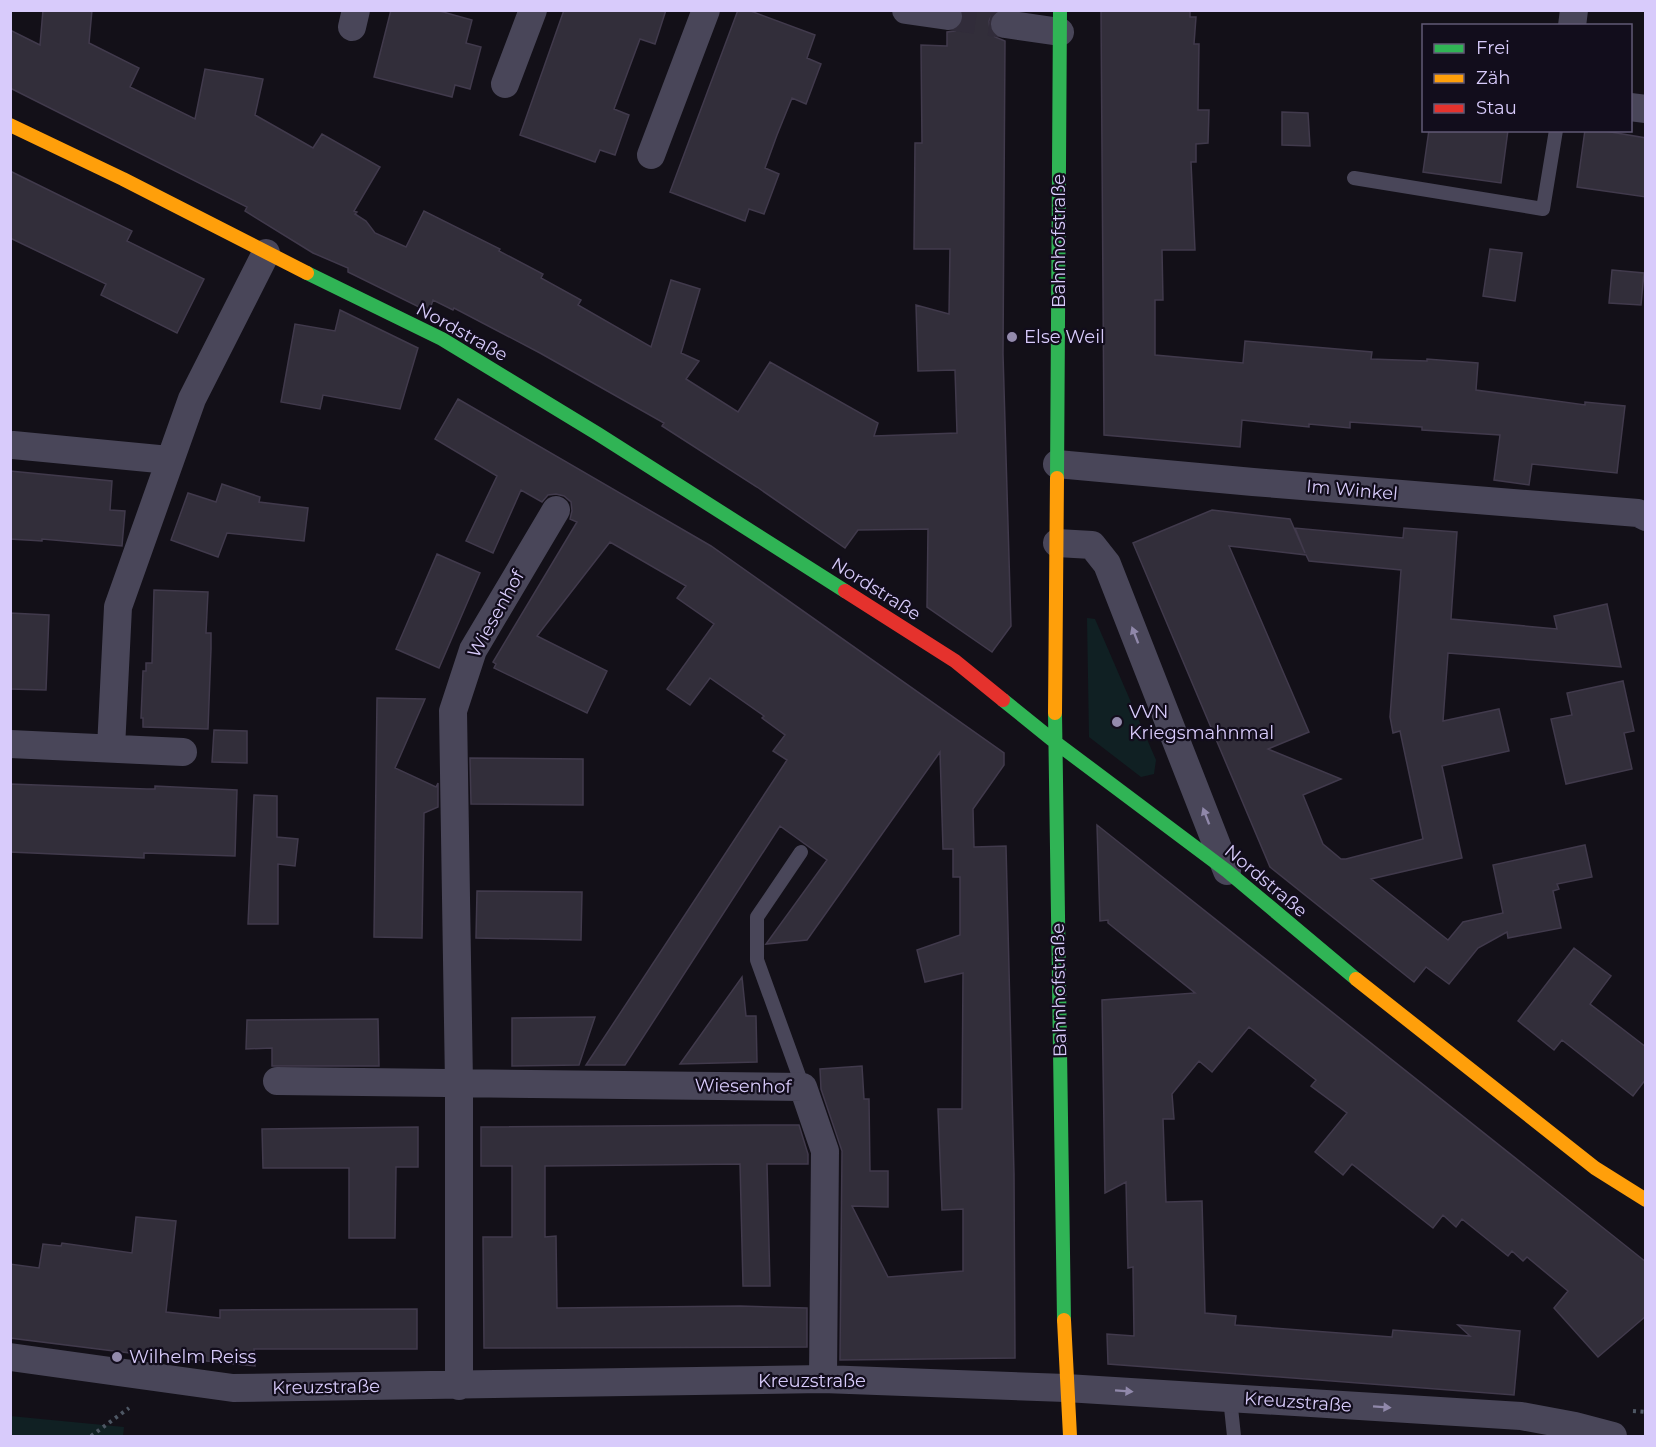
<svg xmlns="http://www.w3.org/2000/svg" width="1656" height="1447" font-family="Montserrat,sans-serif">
<rect width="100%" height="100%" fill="#131018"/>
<path fill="#102023" d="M1087,618L1095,619L1156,760L1154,774L1141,777L1089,737Z
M10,1416L124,1427L123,1436H11Z"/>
<path fill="#322e3a" stroke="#413a4c" stroke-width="1.5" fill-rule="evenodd" d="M43,10H92L89,43L139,68L130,87L195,119L205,69L263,79L255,115L313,148L322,134L380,167L354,211L357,212L355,214L366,221L375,233L406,247L424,211L500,249L499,251L543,274L541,278L581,300L578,305L651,347L671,280L700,289L681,353L699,361L686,379L738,412L770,362L878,423L874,436L957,433L955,370L918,371L916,305L949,314L950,249H914L915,143H922L921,45L947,46V32L955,31L961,26L964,19L963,10H996L992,14L989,21L990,30L995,37L1005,41L1003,354L1011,626L992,652L927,607L928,529L858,530L845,548L757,487L662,426L664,423L540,353L454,308L453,310L433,300L429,312L348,272V268L313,253L245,211L247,207L10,88V30L40,45Z
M391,10H436L472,20L466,43L481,47L470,89L455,85L452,97L374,77Z
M564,10H666L655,44L640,39L614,109L629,115L615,155L600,150L595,162L520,135Z
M738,10H748L815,35L807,58L821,64L806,104L792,98L777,135L765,168L779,174L764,214L749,209L745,221L670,192Z
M1101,10H1190V17H1196L1194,44H1199L1198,110H1209L1208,143L1196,144V162H1191L1195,250H1162L1163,300H1155V355L1243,363L1245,341L1372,352L1371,359L1427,361V359L1478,363L1476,390L1585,405V402L1625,406L1617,473L1532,464L1529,485L1494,480L1500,435L1422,430V427L1350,422V428L1309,424V427L1242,420L1240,447L1104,435Z
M1282,112L1308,113L1310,146L1282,145Z
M1429,130H1508L1501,183L1423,172Z
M1585,130H1599L1646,138V197L1577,187Z
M10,171L132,231L127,241L204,279L177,333L101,295L106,284L10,238Z
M1490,249L1522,253L1515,301L1483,296Z
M1612,270L1644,273L1641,305L1609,303Z
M340,310L418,348L400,409L323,395L320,409L281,402L295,324L335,331Z
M458,399L711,546L1004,753V765L973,809L974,847L1006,846L1014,1174L1015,1358L840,1360L842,1151L821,1089L820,1069L862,1066L864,1099H869L870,1171H888V1207L852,1206L888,1277L963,1271V1209L942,1210L938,1109H962L963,973L925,982L917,950L960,935V877H953V849H943L940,752L807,940L766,944L827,860L780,826L625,1065H586L787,760L773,751L785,735L762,718L764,716L710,678L690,705L667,689L714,624L677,598L686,586L610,542L537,636L607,671L587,713L494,668L496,664L493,662L577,522L570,519L572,511L571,502L564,496L556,494L548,495L542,502L521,490L493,553L466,541L497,476L435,439Z
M10,471L112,481L110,510L125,511L122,546L42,539V541L10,539Z
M222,484L260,497L259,502L308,508L304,541L227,533L218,557L171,540L188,493L216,502Z
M1212,510L1290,519L1305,553L1295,528L1403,538L1404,528L1457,532L1451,619L1557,629L1554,616L1607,604L1621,667L1448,653L1443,721L1499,709L1509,751L1442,766L1462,858L1371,879L1448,940L1463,922L1503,913L1493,865L1585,845L1592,877L1557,884L1559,889L1553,891L1561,928L1508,938L1507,932L1478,948L1449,984L1426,967L1414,982L1270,867L1133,543ZM1229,546L1306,555L1309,561L1401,570L1390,717L1393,733L1400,731L1423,839L1346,859H1341L1323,844L1303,795L1341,779L1268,749L1309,732Z
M437,554L480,573L439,668L396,649Z
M154,590L208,592L206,633H211V649L208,729L143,727V718H141L143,671H146V663H152Z
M10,613L49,615L46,690L10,689Z
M1623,681L1634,731L1624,733L1632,769L1566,784L1551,719L1572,715L1567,693Z
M377,698L425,699L395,768L436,787L438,783V807L424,813L422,938L374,937Z
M214,730L247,731V763L212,762Z
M470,758L583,759V805L471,804Z
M10,784L147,789H155V786L237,790L235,856L144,853V858L10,852Z
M254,795L277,796V837L298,839L295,866L278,864V924H248Z
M1097,825L1646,1262V1316L1598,1357L1554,1308L1568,1291L1527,1257L1523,1261L1512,1251L1508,1256L1462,1219L1456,1227L1443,1215L1433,1228L1352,1164L1343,1175L1315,1152L1347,1113L1311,1086L1316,1080L1249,1027L1212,1072L1199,1061L1172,1094L1174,1119H1163L1166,1202L1202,1201L1205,1313L1236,1316L1235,1325L1392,1337L1393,1330L1470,1336L1458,1325L1520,1331L1514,1395L1108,1364L1107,1334L1134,1336L1133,1267L1128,1268L1126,1182L1105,1193L1102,1000L1195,993L1108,923V920L1100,921Z
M477,891L582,892L581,940L476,938Z
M1574,948L1611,976L1590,1004L1646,1047V1079L1633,1096L1562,1040L1554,1050L1518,1021Z
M742,977L746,1016H756L757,1062L680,1064Z
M595,1017L579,1065L512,1066V1018Z
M378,1019L379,1066H272V1048L246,1049L247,1020Z
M766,1125H799L808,1154V1164H767L770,1286H743L740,1164L545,1166V1237L556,1236L557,1308L740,1306L807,1308V1347L484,1348L483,1237H512V1166H481V1127Z
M418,1127V1167H396L395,1238H349V1168H263L262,1129Z
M136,1217L176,1221L166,1312L220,1318V1310L417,1309V1349H254L255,1366L138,1354L10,1338V1264L39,1268L43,1244L61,1246L62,1243L132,1253Z"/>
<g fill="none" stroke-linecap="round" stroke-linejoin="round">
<path stroke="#312c3a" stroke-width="28" stroke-dasharray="28 14" stroke-linecap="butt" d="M948,16L1005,24"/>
<path stroke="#4e5764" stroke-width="4" stroke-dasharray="3 4.5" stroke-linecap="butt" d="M1633,1411L1646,1412
M91,1436L129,1408"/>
<path stroke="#494659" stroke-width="14" d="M1354,178L1543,209L1556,130
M801,852L757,917V960L803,1087
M1230,1398L1234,1436"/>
<path stroke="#494659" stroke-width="28" d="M906,10L948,16
M1005,24L1060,32
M1572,26L1574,10
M352,27L356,10
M505,84L533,10
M1630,107L1646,109
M651,155L706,10
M13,445L169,460
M1057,464L1253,482L1638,513L1646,517
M1057,543L1092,545L1107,564L1227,871
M10,744L183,752
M111,748L118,607L192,399L266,253
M277,1081L803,1087L825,1151L823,1379
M10,1357L233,1388L823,1379L1066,1388L1521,1416L1575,1426L1613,1436
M459,1386V1084L453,711L473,650L556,510"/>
<path stroke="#30b455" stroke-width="14" d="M307,273L442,339L598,434L845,591
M1057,478L1060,10
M1003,700L1055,742L1227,871L1356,979
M1055,713L1064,1320"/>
<path stroke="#ff9f0a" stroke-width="14" d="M10,125L123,179L307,273
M1055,713L1057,478
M1356,979L1595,1168L1646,1200
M1064,1320L1070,1436"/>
<path stroke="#e5322d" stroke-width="14" d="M845,591L955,661L1003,700"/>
</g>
<defs><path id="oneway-solid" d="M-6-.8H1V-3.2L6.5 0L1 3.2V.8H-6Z" transform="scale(1.5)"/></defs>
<g fill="#9088aa">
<use href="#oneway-solid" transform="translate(1135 635) rotate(-111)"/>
<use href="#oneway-solid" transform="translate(1206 816) rotate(-111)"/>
<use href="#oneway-solid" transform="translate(1124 1391) rotate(4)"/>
<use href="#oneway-solid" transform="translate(1382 1407) rotate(4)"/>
</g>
<g fill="#938aac" stroke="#120d1c" stroke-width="2">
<circle cx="1012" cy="337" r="6"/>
<circle cx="1117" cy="722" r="6"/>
<circle cx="117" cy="1357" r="6"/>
</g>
<g text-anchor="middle" stroke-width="4.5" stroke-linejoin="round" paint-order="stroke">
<g font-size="18" fill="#d8cbfb" stroke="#120d1c">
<text transform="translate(1059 241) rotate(-90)" y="6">Bahnhofstraße</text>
<text transform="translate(462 332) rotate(29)" y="6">Nordstraße</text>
<text transform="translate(1352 490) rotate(5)" y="6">Im Winkel</text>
<text transform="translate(876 589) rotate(32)" y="6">Nordstraße</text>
<text transform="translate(496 614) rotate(-61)" y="6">Wiesenhof</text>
<text transform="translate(1266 881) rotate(40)" y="6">Nordstraße</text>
<text transform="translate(1059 990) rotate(-91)" y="6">Bahnhofstraße</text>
<text transform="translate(743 1086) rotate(1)" y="6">Wiesenhof</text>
<text x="812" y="1387">Kreuzstraße</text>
<text transform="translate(326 1387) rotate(-1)" y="6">Kreuzstraße</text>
<text transform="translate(1298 1402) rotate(4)" y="6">Kreuzstraße</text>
</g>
<g font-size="18" fill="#d8cbfb" stroke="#120d1c" text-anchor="start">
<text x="1024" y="343">Else Weil</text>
<text x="1129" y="718">VVN<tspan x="1129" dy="21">Kriegsmahnmal</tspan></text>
<text x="129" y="1363">Wilhelm Reiss</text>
</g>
</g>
<rect width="1656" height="1447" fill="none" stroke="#d8cbfb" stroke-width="24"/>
<rect x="1422" y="24" width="210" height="108" fill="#120d1c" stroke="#615975" stroke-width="1.5"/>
<rect x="1434" y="44" width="30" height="9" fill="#30b455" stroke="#615975" stroke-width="1.5"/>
<text x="1476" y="54" font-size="18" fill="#d8cbfb">Frei</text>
<rect x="1434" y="74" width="30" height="9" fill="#ff9f0a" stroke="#615975" stroke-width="1.5"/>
<text x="1476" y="84" font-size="18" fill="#d8cbfb">Zäh</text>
<rect x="1434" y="104" width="30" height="9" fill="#e5322d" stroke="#615975" stroke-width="1.5"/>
<text x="1476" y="114" font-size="18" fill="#d8cbfb">Stau</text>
</svg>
